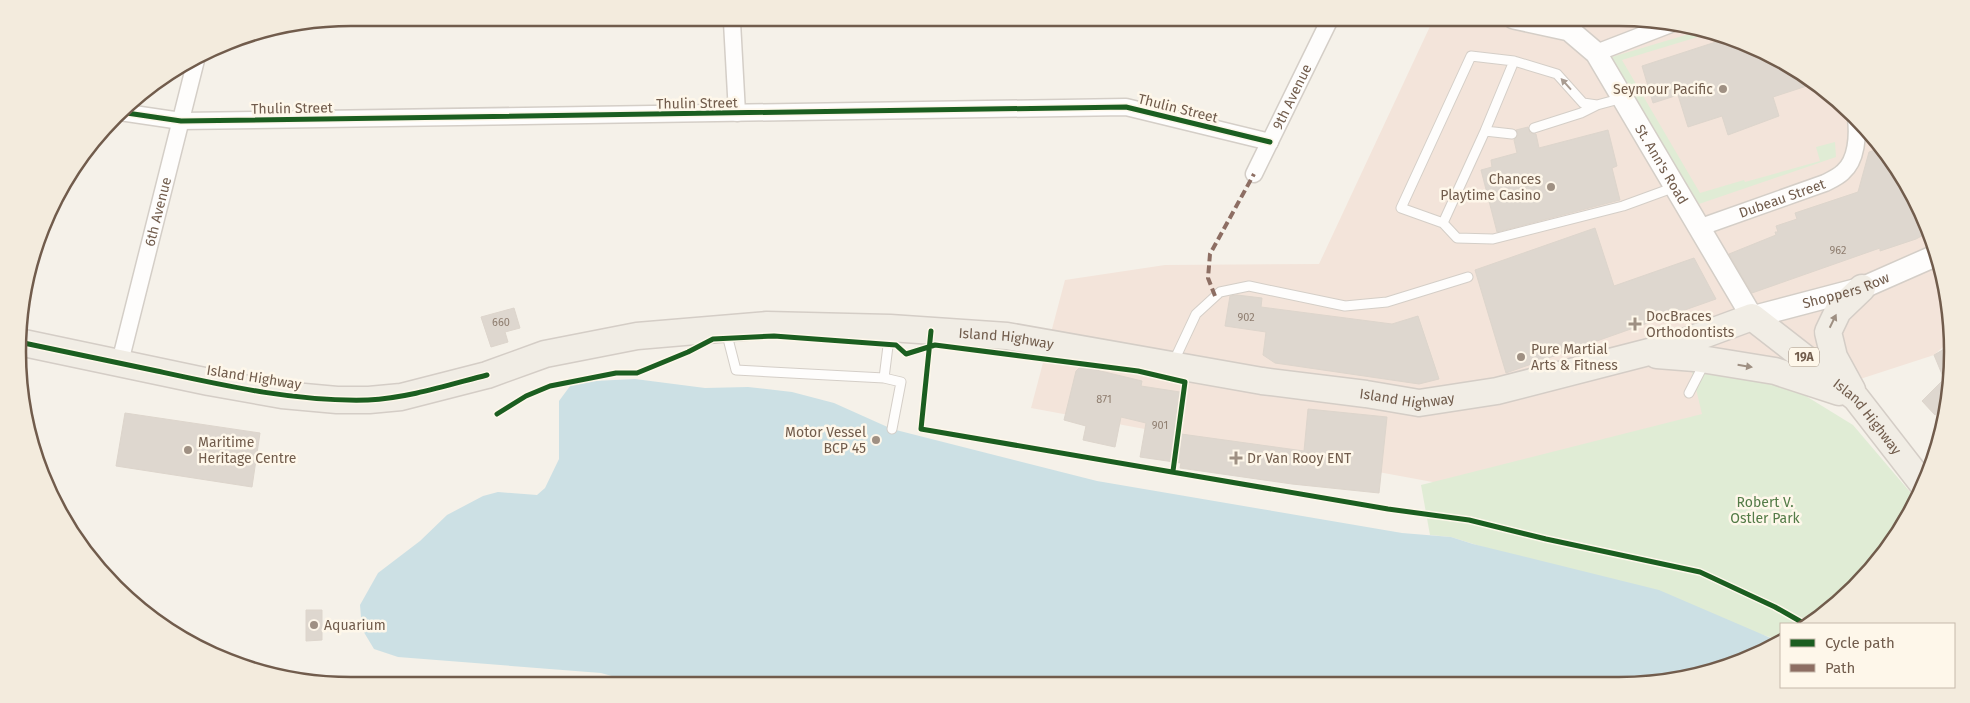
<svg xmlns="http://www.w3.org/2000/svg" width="1970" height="703" font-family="'Fira Sans',sans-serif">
<rect width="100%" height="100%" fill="#f5f1e9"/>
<path fill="#f3e4da" d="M1428,18H1619L1705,29L1766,52L1822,86L1869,131L1908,184L1935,244L1950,308L1951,340L1934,355L1503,495L1031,408L1065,280L1165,265L1319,264L1433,20Z"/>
<path fill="#e0ecd5" d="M1706,29L1714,32L1622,60L1700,193L1744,180L1745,182L1820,161L1816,147L1835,142L1836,157L1699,204L1643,112L1605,59Z
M1690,364L1788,385L1853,425L1916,499L1908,519L1839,602L1806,624H1781L1780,642L1773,638L1451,537L1430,535L1421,485L1702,414Z"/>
<path fill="#cce0e4" d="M635,379L705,388L748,387L792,392L834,403L892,429L1097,481L1402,533L1451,537L1473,544L1659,590L1780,642L1766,651L1662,683L644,685L601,673L398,657L374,649L362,629L360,605L378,573L420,541L447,515L483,496L498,492L537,495L545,488L559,459V401L573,382Z"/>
<path fill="#ded7cf" stroke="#ddd5cc" d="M1728,38L1766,52L1816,83L1773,97L1779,116L1728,135L1722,116L1688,127L1678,95L1653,103L1642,66Z
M1528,127L1530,133L1536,134L1539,148L1608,130L1617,166L1612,168L1620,200L1497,232L1481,170L1492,167L1491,160L1517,153L1514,140L1518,135L1516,130Z
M1881,148L1908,184L1929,232L1916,239L1880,251V248L1752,293L1729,254L1776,235L1775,232H1778L1776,226L1797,219L1795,213L1858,192L1869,152Z
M1595,228L1614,286L1694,258L1716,299L1506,373L1475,270Z
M1237,295L1262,298L1261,307L1392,324L1418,316L1439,379L1419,384L1275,363L1263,355L1266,332L1225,326L1230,296Z
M514,308L520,328L505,332L508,342L491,347L481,317Z
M1951,345L1952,373L1946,406L1935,415L1922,401L1944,379L1934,355Z
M1084,367L1142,381L1141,386L1180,392L1174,433L1304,451L1308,409L1387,417L1379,493L1292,484L1180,468L1181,463L1140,457L1146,423L1121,417L1115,447L1083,440L1086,426L1064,420L1076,371L1079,368Z
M125,413L260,433L252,487L116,466Z
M306,610H322V640L306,641Z"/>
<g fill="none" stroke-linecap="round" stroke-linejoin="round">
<defs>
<path id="service" d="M1471,56L1514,61L1485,131L1443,223L1401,208Z
M1514,61L1557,74L1583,103L1597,105L1623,98
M1534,128L1581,113L1597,105
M1485,131L1512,134
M1443,223L1457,238L1493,239L1623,206L1675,187
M726,331L736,370L884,378L890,330
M1173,363L1196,314L1220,292L1249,286L1345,306L1387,302L1468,277
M884,378L901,382L892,429
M1689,393L1705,362"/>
<g id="minor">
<path d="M732,22L737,113"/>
<path d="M1596,53L1671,24"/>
<path d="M120,112L181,121L1126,107L1270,142"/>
<path id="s1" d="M1254,174L1330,19"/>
<path id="s2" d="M1701,227L1825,183C1831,180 1838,177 1843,172C1857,160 1858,135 1856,118"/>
<path id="s3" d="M120,362L196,60"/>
</g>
<g id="tertiary">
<path id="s4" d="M1514,18L1569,30L1596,53L1752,317L1862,288L1937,255"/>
</g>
<g id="primary">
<path id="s5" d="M19,342L209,382L282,395L337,400H369L401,397L487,375L545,354L637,336L767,325L890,328L1007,336L1262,381L1366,394L1419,403L1497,391L1676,345L1752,317L1856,398L1922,483"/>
<path d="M1657,355L1695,358L1775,371L1839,392"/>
<path d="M1852,390L1834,357L1828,332L1838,311L1862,288"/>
</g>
</defs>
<use href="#service" stroke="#d4cec7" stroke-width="11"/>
<use href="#minor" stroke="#d4cec7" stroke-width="19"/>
<use href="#tertiary" stroke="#d4cec7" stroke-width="24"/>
<use href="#primary" stroke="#d4cdc6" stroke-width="29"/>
<use href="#service" stroke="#fefdfc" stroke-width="9"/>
<use href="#minor" stroke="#fefdfc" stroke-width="16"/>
<use href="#tertiary" stroke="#fefdfc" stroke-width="21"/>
<use href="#primary" stroke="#f1ede5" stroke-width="26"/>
<path stroke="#8d6e63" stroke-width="4" stroke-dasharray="8 4" stroke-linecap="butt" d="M1215,296L1208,278L1210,254L1254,174"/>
<defs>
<path id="cycleway" d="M120,112L181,121L1126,107L1270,142
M931,331L921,429L1388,509L1469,520L1546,539L1700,572L1775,607L1805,624
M19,342C65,352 111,361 157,371C226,386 297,402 368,400C408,398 448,385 487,375
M497,414L526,396L550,386L616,373H637L688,352L713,339L774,336L896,345L906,354L935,345L1138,371L1185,382L1173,471"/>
</defs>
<use href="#cycleway" stroke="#fef7ea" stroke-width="8"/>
<use href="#cycleway" stroke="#1b5e20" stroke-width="5"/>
</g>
<defs><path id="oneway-solid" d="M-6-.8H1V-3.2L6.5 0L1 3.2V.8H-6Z" transform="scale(1.25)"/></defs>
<use fill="#a99c92" href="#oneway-solid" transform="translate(1566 84) rotate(-132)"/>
<g fill="#9e8f82">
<use href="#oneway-solid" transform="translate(1833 321) rotate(-64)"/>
<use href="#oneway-solid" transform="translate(1745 366) rotate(9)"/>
</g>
<g fill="#9f9083" stroke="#fef7ea" stroke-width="2">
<circle cx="1723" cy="89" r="5"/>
<circle cx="1551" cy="187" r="5"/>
<path d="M1632.5 316.5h5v5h5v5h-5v5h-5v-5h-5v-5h5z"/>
<circle cx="1521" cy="357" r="5"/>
<circle cx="876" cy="440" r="5"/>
<circle cx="188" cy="450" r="5"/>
<path d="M1233.5 450.5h5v5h5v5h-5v5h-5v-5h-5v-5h5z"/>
<circle cx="314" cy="625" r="5"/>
</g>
<g text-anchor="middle" stroke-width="5" stroke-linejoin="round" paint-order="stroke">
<g font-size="11" fill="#8f7e70">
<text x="1838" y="254">962</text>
<text x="1246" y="321">902</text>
<text x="501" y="326">660</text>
<text x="1104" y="403">871</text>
<text x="1160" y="429">901</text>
</g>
<rect fill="#fef7ea" stroke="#9b8a7b" stroke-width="1" x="1789" y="347.5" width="30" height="19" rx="4"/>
<g font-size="12" font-weight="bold" fill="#715c4c">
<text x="1804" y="361">19A</text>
</g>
<g font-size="14" fill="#715c4c" stroke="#fef7ea" text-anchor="start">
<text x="1713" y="94" text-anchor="end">Seymour Pacific</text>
<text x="1541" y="184" text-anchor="end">Chances<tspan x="1541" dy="16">Playtime Casino</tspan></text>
<text x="1646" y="321">DocBraces<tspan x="1646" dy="16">Orthodontists</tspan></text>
<text x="1531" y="354">Pure Martial<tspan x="1531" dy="16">Arts &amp; Fitness</tspan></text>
<text x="866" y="437" text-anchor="end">Motor Vessel<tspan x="866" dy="16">BCP 45</tspan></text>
<text x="198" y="447">Maritime<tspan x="198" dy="16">Heritage Centre</tspan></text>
<text x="1247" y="463">Dr Van Rooy ENT</text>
<text x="324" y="630">Aquarium</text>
</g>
<g font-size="14" fill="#715c4c" stroke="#fef7ea">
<text dy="5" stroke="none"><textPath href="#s1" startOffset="86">9th Avenue</textPath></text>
<text transform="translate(697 103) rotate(-1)" y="5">Thulin Street</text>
<text transform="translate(292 108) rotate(-1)" y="5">Thulin Street</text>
<text transform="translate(1178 108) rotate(14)" y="5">Thulin Street</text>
<text dy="5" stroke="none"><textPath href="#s4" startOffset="221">St. Ann's Road</textPath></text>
<text dy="5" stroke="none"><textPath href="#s2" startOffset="86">Dubeau Street</textPath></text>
<text dy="5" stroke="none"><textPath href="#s3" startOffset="155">6th Avenue</textPath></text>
<text dy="5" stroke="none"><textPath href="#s4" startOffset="496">Shoppers Row</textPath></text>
<text dy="5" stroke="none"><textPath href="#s5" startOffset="1002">Island Highway</textPath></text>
<text transform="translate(254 377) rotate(9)" y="5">Island Highway</text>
<text dy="5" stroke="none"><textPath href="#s5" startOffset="1408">Island Highway</textPath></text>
<text dy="5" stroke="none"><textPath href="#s5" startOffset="1918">Island Highway</textPath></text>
</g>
<g font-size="14" fill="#537b47" stroke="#fef7ea">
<text x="1765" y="507">Robert V.<tspan x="1765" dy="16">Ostler Park</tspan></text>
</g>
</g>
<path d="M0 0H1970V703H0ZM351 26H1619A325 325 0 0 1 1944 351V352A325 325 0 0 1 1619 677H351A325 325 0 0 1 26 352V351A325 325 0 0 1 351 26Z" fill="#f3ebdd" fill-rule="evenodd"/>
<path fill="none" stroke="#715c4c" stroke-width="2.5" d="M351 26H1619A325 325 0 0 1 1944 351V352A325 325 0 0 1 1619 677H351A325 325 0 0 1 26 352V351A325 325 0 0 1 351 26Z"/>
<rect x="1780" y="623" width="175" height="65" fill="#fef7ea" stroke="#c6b9ab"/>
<rect x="1790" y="639" width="25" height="8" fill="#1b5e20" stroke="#c6b9ab"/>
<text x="1825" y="648" font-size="15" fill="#715c4c">Cycle path</text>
<rect x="1790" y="664" width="25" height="8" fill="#8d6e63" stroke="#c6b9ab"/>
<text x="1825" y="673" font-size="15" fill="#715c4c">Path</text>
</svg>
